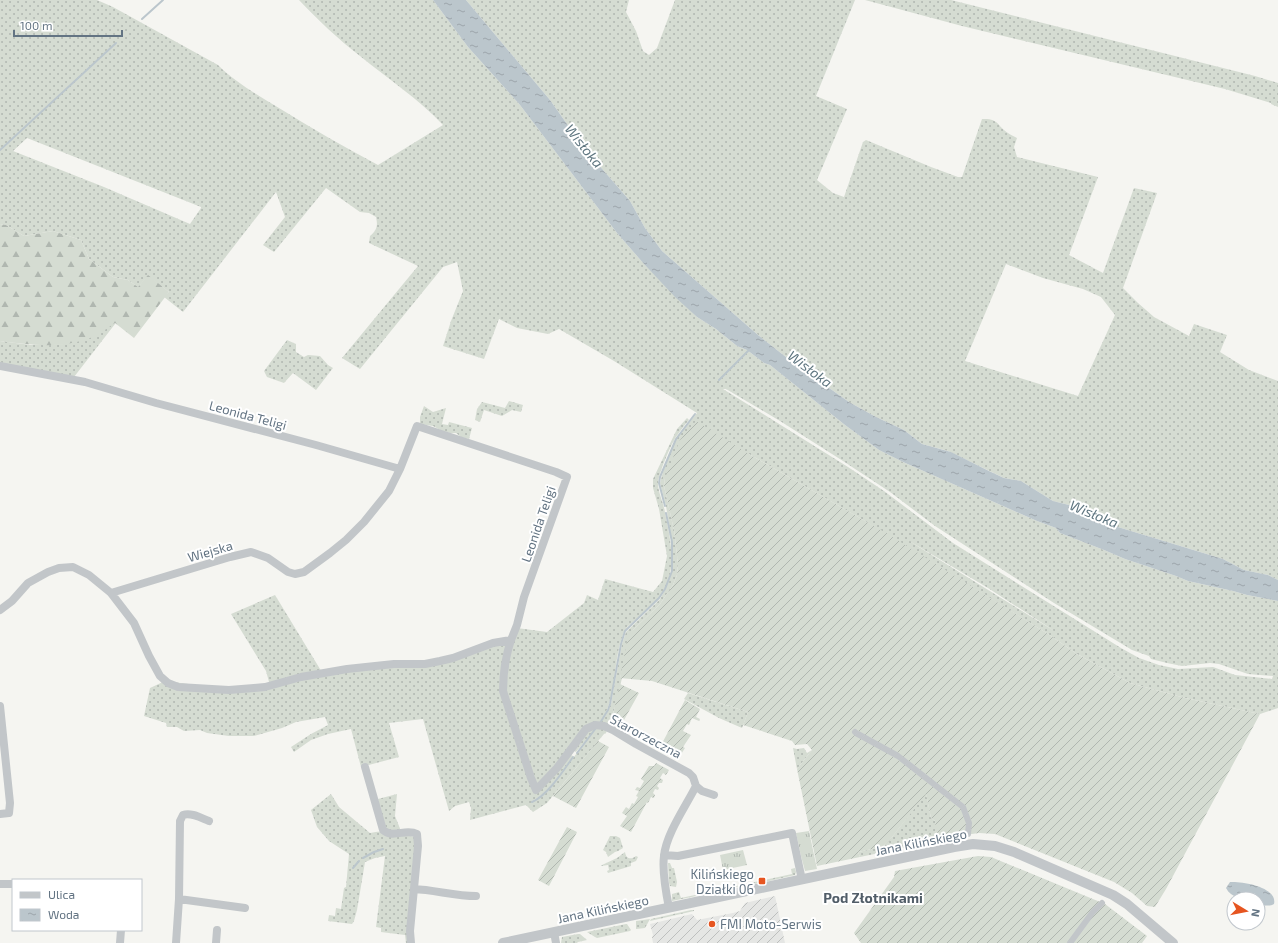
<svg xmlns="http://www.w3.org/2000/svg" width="1278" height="943" font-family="'Exo 2',sans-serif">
<defs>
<pattern id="industrial-furrows" width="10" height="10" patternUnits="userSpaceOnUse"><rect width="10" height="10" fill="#e5e6e4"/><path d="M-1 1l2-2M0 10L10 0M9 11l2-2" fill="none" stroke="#bdbfbe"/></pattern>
<pattern id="grass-dots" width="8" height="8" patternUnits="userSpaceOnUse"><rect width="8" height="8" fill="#d5dcd2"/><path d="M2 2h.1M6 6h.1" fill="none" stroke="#b0b7b0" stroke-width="1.8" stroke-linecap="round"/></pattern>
<pattern id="forest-firs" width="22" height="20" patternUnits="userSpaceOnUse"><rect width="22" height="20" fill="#d5dcd2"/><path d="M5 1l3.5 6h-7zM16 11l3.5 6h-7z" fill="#b0b7b0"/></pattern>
<pattern id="park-tufts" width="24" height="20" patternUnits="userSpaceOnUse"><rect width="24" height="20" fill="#d5dcd2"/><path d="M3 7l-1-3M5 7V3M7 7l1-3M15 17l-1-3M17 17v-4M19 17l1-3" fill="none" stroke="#b0b7b0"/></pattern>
<pattern id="garden-furrows" width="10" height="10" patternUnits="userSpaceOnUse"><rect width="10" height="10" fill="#d5dcd2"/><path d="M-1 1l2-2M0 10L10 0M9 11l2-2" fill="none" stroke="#b0b7b0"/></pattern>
<pattern id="water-ripples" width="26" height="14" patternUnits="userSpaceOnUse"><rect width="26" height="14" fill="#bbc6cc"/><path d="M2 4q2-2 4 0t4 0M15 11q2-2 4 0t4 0" fill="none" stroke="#9ca5ab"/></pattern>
</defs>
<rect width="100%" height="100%" fill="#f5f5f1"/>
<path fill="url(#industrial-furrows)" d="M775,896L785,943H653L652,937L653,935L650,924L692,914L697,920L733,913L740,911L745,903Z"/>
<path fill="url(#grass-dots)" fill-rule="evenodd" d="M0,0H97L113,7L218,65C236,83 258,95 279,108C311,128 344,147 378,165L443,125C419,99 388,79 360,56C338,39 318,20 299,0H433L468,47L520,105L617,233L644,264L697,317L716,329L737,346L747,350L764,363L770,365L845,425L879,450L903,462L1037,521L1056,528L1060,533L1104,550L1125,559L1176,576L1188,581L1233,591L1247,595L1278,601V708L1260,714L1185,698L1130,683L1077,654L1048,634L865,521L749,454L665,478L664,486L674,530L678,564L677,575L673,585L660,604L633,630L620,678H622L616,704L606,733L604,734L547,803L533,812L526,805L470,820L471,808L469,802L455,806L449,811L423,719L389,723L399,757L361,767L351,729L328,734L311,740L294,752L291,747L311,734L328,725L325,717L296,722L282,728L254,736H229L207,733L200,730L184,731L177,727H167L166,723L144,716L150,688L165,681L212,687L271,689L266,671L231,614L275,595L320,669L324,676L362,669L422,666L504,641L517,628L547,632L584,603L587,595L598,600L605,579L653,592L662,581L667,556L659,509L653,488V479L677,429L687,418L689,420C684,426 680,431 676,437C671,444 658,475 658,483C658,493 664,503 665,513C671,542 679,575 657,600C648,610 637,618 627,627C615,645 616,683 609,704C604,721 587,739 576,752L574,751L571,755L573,756C561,772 550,792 532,801H535L547,792L606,715L611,704L622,644L626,632L654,605L660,599L665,590L672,571V542L666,506L660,483L663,472L676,439L697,413L614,361L559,329L548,334L517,328L499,319L484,359L443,346L451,321L463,291L457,262L443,267L360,369L342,358L418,266L369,243L370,236C377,230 378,226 376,217L369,213L360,212L326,188L274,252L263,245L285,217L276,192L183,312L164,297L169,292L148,276L138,287L128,280L113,277L89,259L81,240L53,231L24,236L6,225L0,224ZM27,138L201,207V208L190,224L104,187L13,151ZM723,389H726L780,421L843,461L890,492L935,526L1054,603L1132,650L1149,656L1151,659L1167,663L1182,666L1210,663L1219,664L1248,674L1273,676L1272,679L1235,675L1213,667L1178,669L1159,665L1139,658L1121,648L953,543L884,491L848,467ZM906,539L988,588L1056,632Z
M466,0H629L626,12L636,31L643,51L649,55L657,48L675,0H855L816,96L847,109L817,180L833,193L844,197L863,142L866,140L931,167L958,177H962L982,119C999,118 997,126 1008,133C1010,135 1014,136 1017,138L1014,147L1017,157L1098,177L1069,255L1103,273L1134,188L1157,193L1123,288L1138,303L1154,317L1189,336L1194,324L1227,335L1220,352L1249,370L1278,381V580L1268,575L1244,570L1223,559L1108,524L1094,515L1069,505L1053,501L1021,481L1004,478L948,451L922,444L904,430L876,417L849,402L791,361L758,335L662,251L645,228L630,201L584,148L550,100ZM1006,264L1043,278L1083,289L1101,297L1115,315L1078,396L965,361Z
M865,0H951L1255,76L1278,83V107L1271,104V103L1225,89L962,26Z
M115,323V324L74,377L0,363V341L31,345L64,344Z
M287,340L296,344V352L304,357L308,355L320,356L328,365L333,368L316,390L293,373L284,383L267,377L264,371Z
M509,401L523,405L521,412L512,410L502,416L484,410L480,422L475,420L477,409L482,402L505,408Z
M424,406L433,412L446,408L442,424L448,425L449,422L472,428L469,439L461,437L456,433H450L442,431L433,426L420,424V417Z
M688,693L748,712L742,728L719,718L684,699Z
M793,748L797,749L804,748L807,753L812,750L797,769Z
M926,793L931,818L935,821L937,830L935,832L936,839L932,842L860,857L858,852L882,847L889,841Z
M331,794L339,807L370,833C385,830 400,832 414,837L416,841L408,943H406L405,935L381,932V928L376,927L385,856L375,858L365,862L357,910L354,921L352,924L328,921L329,915L335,916L336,908L341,909L344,888L346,887L349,854L329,841L317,827L311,810Z
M397,794L395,816L401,831L389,830L383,825L378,799Z
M610,836H616L620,838L623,848L618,851L615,852L608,857L606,852L603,850Z
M625,852C626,859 631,860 636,856L638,857L636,861L631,863V866L608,873L607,871L609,870L608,865L601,866L602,865L617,858Z
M668,863H670L672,868H674L677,882L676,887L670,886L669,883Z
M795,868L796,872L795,875L765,882L764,880L759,881V883L672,901V894L679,892L681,898L792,874L791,869Z
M691,910H694V911L650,921L651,919Z
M650,919L645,928L636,929V921Z
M626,924H627L631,930L630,931L597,938L595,937L587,932Z
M578,934H580L587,940L578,942L577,943H561L562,937Z"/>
<path fill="url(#forest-firs)" d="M0,224L6,225L24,236L53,231L81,240L89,259L113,277L128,280L138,287L148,275L169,292L134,338L115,323C107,328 99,335 90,338C62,349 29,345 0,341Z"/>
<path fill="url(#park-tufts)" d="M809,831L817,869L805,871L801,856L796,833Z
M743,850L747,865L723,870L720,855Z"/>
<path fill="url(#garden-furrows)" d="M696,421L749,454L886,533L1048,634L1077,654L1130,683L1185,698L1260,714L1166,889L1155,907L1147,906L1132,893L1114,882L995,834L979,833L936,839L935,832L936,830L935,821L931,818L926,794L889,841L882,847L858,852L860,857L817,866L797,769L812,750L807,744L795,745L792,741L743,725L748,712L652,681L620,678L628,636L633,630L660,604L673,585L677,575L678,564L674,530L664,486L665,478L680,440Z
M620,684L639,693L624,720L613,714Z
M685,700L700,709L696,717L700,719L699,721L692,718L689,725L687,724L683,731L691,735L683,747L685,748L678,759L659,749Z
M598,741L609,747L576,808L553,796Z
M656,763L669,770L666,775L663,773L660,778L663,780L662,783H659L657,786L659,788L658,790L655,789L653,793L655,795L654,798L651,797L648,803L647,802L631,832L620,826L627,816L622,813L626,807L629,809L632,803L634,804L638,797L636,796L639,791L635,790L637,787L640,788L644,781L641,779L649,766H654Z
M567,827L577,832L549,886L538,880Z
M978,856L991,857L1105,904L1147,936L1142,943H861L854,933L894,877L895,871Z"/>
<path fill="url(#water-ripples)" d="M433,0H466L550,100L584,148L630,201L645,228L662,251L758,335L791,361L849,402L876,417L904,430L922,444L951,452L989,471L1004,478L1021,481L1053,501L1069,505L1094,515L1108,524L1223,559L1244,570L1268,575L1278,580V601L1247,595L1233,591L1188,581L1176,576L1125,559L1104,550L1060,533L1056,528L1037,521L903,462L879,450L845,425L770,365L764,363L747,350L737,346L716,329L697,317L675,297L644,264L617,233L520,105L468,47Z
M1230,882C1242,881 1278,887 1274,904C1269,907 1263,905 1258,904V899C1247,899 1232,900 1226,888Z"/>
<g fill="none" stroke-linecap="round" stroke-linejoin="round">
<path stroke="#bbc6cc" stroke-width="2" d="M142,19L163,0
M0,150L116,43
M719,380L749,350
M665,506L659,483L660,477L676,439L695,414
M600,723L608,710L610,704L621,644L625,631L659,598L665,589L672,571V542L666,513
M577,753L596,728
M532,802C548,795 563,771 573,757
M363,858L374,852L383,849
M353,868L359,861"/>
<path stroke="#c2c6c9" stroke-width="6" d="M855,732L856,733L898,756L963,807L969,823L968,834
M1070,943L1092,913L1102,903"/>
<path stroke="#c2c6c9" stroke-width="8" d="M0,366L85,382L156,403L316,445L400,469
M0,610L12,601L28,583L48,572L59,568L73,567L89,575L111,593L230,557L251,552L268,558L288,572L295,574L304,572L330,553L346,540L364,522L389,491L400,469L417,426L556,472L567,477L524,597L517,625L511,640L493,643L453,658L440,661L425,664H394L347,669L301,677L265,687L254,688L229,690L178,687L168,683L160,676L149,656L134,623L111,593
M511,640C505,658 503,672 503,691L531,778L536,790L557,768L586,729L595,725L604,726L613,730L636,744L689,773L693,777L696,786C686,806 666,834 664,856C662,871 666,893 669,908
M0,706L10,803L9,813L0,814
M365,767L383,830C393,839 406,828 417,834L418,846L410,931L411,943
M696,786L702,791L714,795
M664,855L678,856L792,833L802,880
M0,884H13
M414,889C435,890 455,896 476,896
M179,899L245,908
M554,932L556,943
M120,943L121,930
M176,943L179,899L180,821L183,815C191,812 201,818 209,821
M216,943L217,930"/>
<path stroke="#c2c6c9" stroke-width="10" d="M503,943L954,847L973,844L995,846L1014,852L1113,895L1127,904L1173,943"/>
</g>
<g fill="#e65520" stroke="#fff" stroke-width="1.5">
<rect x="758" y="877" width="8" height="8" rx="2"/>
<circle cx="712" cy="924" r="4"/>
</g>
<g text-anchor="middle" stroke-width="4" stroke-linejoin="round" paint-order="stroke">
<g font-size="13" fill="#637483" stroke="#fff">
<text transform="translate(248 415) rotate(15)" y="5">Leonida Teligi</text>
<text transform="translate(538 524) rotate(-71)" y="5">Leonida Teligi</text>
<text transform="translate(210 551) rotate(-16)" y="5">Wiejska</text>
<text transform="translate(646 736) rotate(28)" y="5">Starorzeczna</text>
<text transform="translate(921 842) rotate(-11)" y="5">Jana Kilińskiego</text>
<text transform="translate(603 909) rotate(-12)" y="5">Jana Kilińskiego</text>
</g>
<g font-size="13" fill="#637483" stroke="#fff" text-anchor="end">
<text x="754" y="879">Kilińskiego<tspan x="754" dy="15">Działki 06</tspan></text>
<text x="720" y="929" text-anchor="start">FMI Moto-Serwis</text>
</g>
<g font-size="14" font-style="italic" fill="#5f7680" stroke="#fff">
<text transform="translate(584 146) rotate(51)" y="5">Wisłoka</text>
<text transform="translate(810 369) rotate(37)" y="5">Wisłoka</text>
<text transform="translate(1094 514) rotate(22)" y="5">Wisłoka</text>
</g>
<g font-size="14" font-weight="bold" fill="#515d68" stroke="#fff">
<text x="873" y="903">Pod Złotnikami</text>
</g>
</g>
<rect x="12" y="879" width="130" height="52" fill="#ffffff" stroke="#c1c7cd"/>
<rect x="20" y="892" width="20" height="6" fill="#c2c6c9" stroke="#c1c7cd"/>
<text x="48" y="899" font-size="12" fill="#637483">Ulica</text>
<rect x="20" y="909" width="20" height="12" fill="url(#water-ripples)" stroke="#c1c7cd"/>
<text x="48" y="919" font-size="12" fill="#637483">Woda</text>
<g transform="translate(1246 911) rotate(100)"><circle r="19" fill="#ffffff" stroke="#c1c7cd"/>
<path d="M0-3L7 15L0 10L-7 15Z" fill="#e65520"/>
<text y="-6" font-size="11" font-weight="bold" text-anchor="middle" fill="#637483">N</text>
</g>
<path d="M14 30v6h108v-6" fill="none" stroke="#637483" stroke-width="2"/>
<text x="20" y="30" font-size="12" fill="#637483" stroke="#ffffff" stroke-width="3" paint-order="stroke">100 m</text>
</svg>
